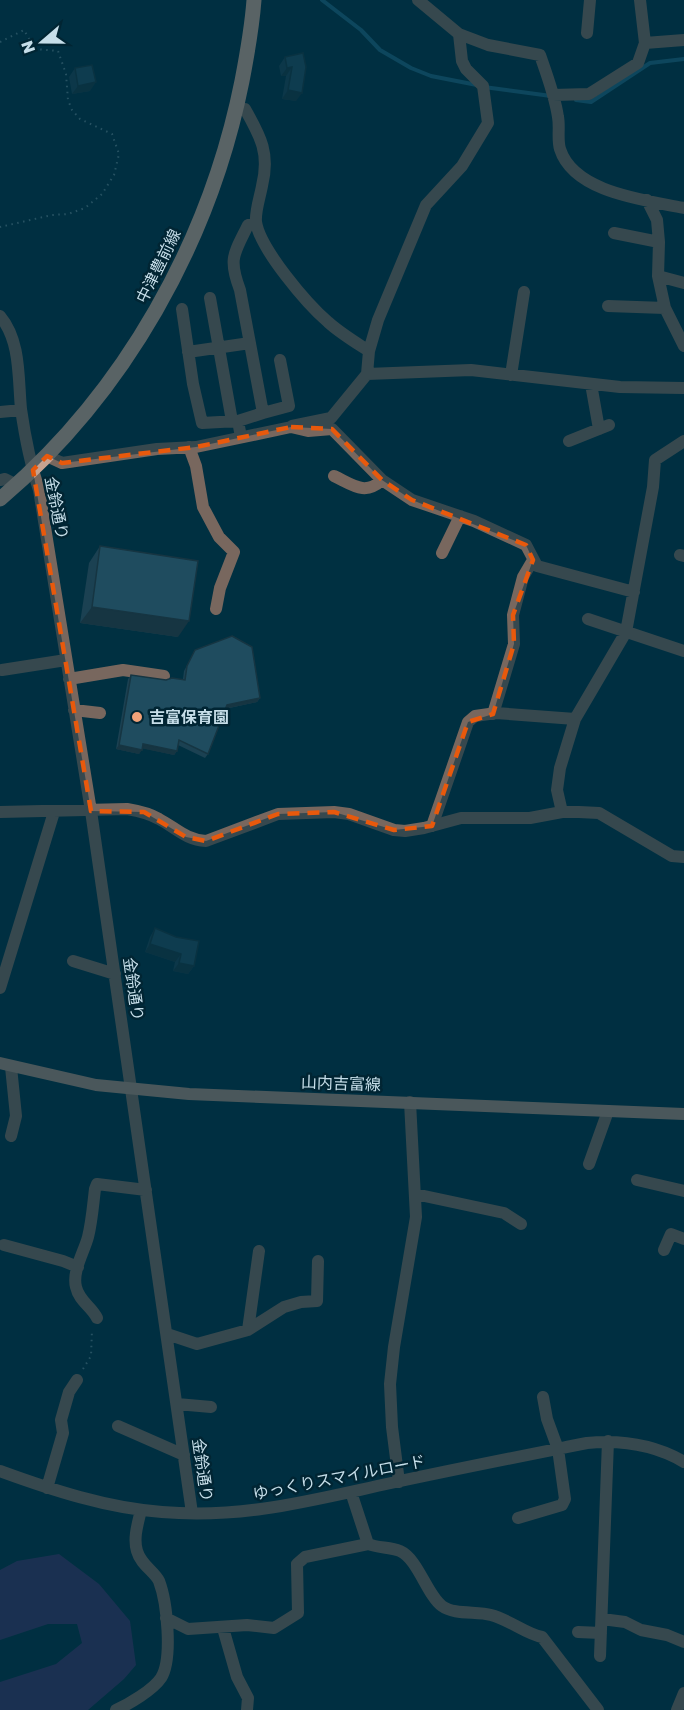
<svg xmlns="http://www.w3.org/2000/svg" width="684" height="1710" font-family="'Golos Text','Noto Sans JP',sans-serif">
<rect width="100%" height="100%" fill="#003041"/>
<path fill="#3a3264" d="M59,1554L99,1584L130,1621L136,1665L124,1679L88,1710H0V1682L56,1664L82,1643L77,1624H48L0,1640V1570L17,1561Z"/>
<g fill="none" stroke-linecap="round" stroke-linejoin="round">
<path stroke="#1e637e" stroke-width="4" d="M322,0L361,30L380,50L411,68L431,76L477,85
M484,87L551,96
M576,100L591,102L650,63L684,59"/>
<path stroke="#557b89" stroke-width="2" stroke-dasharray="1.5 4.5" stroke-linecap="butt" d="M0,42L24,30L35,49L58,51L66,74L68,100L72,110L80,119L112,134L119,154L114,175L102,194L85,208L68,214L52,215L0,227
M83,1369L91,1356L92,1330"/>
<path stroke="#78675e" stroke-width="12" d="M418,0L459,34L488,45L540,55C547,75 555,96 558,117C560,127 557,139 560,149C574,193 646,200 684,208
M640,0L645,43
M587,33L590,0
M553,95L589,94L638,63L645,43L684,40
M236,109H245C261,137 270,154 262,186C260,197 255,211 256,222C260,249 307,304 328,322C340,333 355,342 369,351L367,374L331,418L292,426
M647,200L657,220L659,242
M614,233L659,242L658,276
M210,298L232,421
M608,306L665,308L684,346
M665,308L658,276L684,283
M182,309L193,384L202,423L238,421
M0,316C21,341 18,378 21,409C25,437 30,463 39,490L91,811L192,1513
M369,351L378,320L426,205L462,166L488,123L483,86L466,69L462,61L459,34
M188,352L250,343
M367,374L471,370L620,387L684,388
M511,375L524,292
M591,384L599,429
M0,412L21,410
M263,413L289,406L280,360
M241,437L238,421L263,413L240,290C228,258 234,254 248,225L256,223
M569,441L609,425
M189,447L196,466L203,507L219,537L234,552L220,588L216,609
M47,456L62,463L157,449L196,447L291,427L308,431L332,429L382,480L412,500L474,521L526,545L537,566L634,592
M334,476C353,485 365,496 382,480
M0,480L5,479L17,485
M442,553L460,516
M680,555L684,556
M588,619L684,651
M2,670L66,660
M69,679L123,670L164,676
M74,710L100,713
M493,714L514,644L513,615L523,577L533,560
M0,812L127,809C139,811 149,813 159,819C176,828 186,840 206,841L278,814L334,812L349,814L394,830L405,831L424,828L461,818H530L562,812H579L599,813L672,856L684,857
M562,812L557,790L560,768L575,719L626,632L653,487L655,460L684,441
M432,826L468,722L475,716L496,713L575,719
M73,961L115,974
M0,988L54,812
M11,1136L16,1116L11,1067
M589,1164L608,1111
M637,1180L684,1191
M415,1194L504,1213L521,1224
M4,1245L63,1261L78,1267
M664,1250L671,1234L684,1239
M97,1318C92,1307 79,1301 76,1287C72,1271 84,1252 88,1237C92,1221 93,1205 95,1189L97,1184L146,1190
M248,1330L259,1251
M167,1334L197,1344L248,1330L284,1307L301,1302L317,1301L318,1261
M177,1404L211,1407
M118,1426L184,1455
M0,1471C52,1490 107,1508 162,1512C244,1519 312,1500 391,1483C456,1469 522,1456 587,1443C620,1440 655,1445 684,1462
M399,1482L392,1427L390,1384L394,1347L416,1217L410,1102
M47,1488L63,1433L61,1420L69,1392L77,1380
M351,1492L368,1544C378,1548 390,1547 400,1551C418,1559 427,1595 442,1606C454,1615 477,1611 491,1615C510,1620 526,1634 542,1637L598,1710
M518,1518L562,1505L565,1499L558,1449L547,1419L543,1397
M166,1618L188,1629L247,1625L274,1628L298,1613L297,1564L305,1557L368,1544
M602,1619L625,1622L641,1630L667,1635L684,1642
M223,1628L237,1677L248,1698L247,1710
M578,1632L601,1633
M600,1656L608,1441
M116,1710C129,1704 153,1690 161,1678C173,1659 167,1602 159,1581C154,1571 141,1565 137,1551C133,1538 138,1523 141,1510"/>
<path stroke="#78675e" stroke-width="12" d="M677,1710L684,1693"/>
<path stroke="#a4887a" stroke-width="12" d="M0,1063L96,1085L189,1094L684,1114"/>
<path stroke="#c6a290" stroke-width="15" d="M0,499C125,393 210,241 242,81C247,55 252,27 254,0"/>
</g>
<path fill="#1b4152" d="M303,53L296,101L282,99L286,76H281L279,66L285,57Z
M75,68L90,91L72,94L69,77Z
M100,546L178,637L80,623L89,563Z
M195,650L260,698L257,702L225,709L208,754L205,758L178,745L177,751L174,755L142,748L139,754L116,749L128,679L131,675L166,680L183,679L184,671Z
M155,928L194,966L188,974L173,971L175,962L145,952L150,937Z"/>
<path fill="#163542" d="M292,67L286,76H281L287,68Z
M96,82L90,91L72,94L78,86Z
M288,90L302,93L296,101L282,99Z
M92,607L189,621L178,637L80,623Z
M260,698L257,702L224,709L227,705Z
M143,744L177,751L174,755L140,748Z
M119,745L142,750L139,754L116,749Z
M150,944L181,954L175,962L145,952Z
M179,963L194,966L188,974L173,971Z"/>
<path fill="#1f4c5f" stroke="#163542" stroke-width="1.5" d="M303,53L306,67L302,93L288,90L292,67L287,68L285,57Z
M92,65L96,82L78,86L75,68Z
M100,546L198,561L189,621L92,607Z
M232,636L252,647L260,698L227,705L208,754L179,740L177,751L143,744L142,750L119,745L131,675L166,680L172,678L185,680L187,666L195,650Z
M155,928L176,937L199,941L194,966L179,963L181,954L150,944Z"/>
<path d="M0 0H684V1710H0ZM291,427L332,429L382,480L412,500L526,545L533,560L513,615L514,644L493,714L468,722L432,826L394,830L334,812L278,814L206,841L186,837L144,812L91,811L33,470L47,456L62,463L196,447Z" fill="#003041" fill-opacity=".55" fill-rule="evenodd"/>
<path fill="none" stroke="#e8590c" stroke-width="4.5" stroke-dasharray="12 8" stroke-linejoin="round" d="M291,427L332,429L382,480L412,500L526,545L533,560L513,615L514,644L493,714L468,722L432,826L394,830L334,812L278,814L206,841L186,837L144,812L91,811L33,470L47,456L62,463L196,447Z"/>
<circle fill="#f0a279" stroke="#012533" stroke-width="2" cx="137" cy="717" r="6"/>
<g text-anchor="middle" stroke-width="5" stroke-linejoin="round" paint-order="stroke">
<g font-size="16" fill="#c6dee9" stroke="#012533">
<text transform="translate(158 266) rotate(-64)" y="6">中津豊前線</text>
<text transform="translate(57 508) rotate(79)" y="6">金鈴通り</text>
<text transform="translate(134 989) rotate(82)" y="6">金鈴通り</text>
<text transform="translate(341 1083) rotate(2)" y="6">山内吉富線</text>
<text transform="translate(203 1470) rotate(82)" y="6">金鈴通り</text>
<text transform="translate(339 1477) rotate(-11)" y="6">ゆっくりスマイルロード</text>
</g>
<g font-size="16" font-weight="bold" fill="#c6dee9" stroke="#012533" text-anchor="start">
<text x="149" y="723">吉富保育園</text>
</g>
</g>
<g transform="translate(42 42) rotate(250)" stroke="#012533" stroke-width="4.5" paint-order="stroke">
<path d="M0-4.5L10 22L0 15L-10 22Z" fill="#c6dee9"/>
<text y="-9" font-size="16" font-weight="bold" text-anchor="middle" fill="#c6dee9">N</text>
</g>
</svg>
